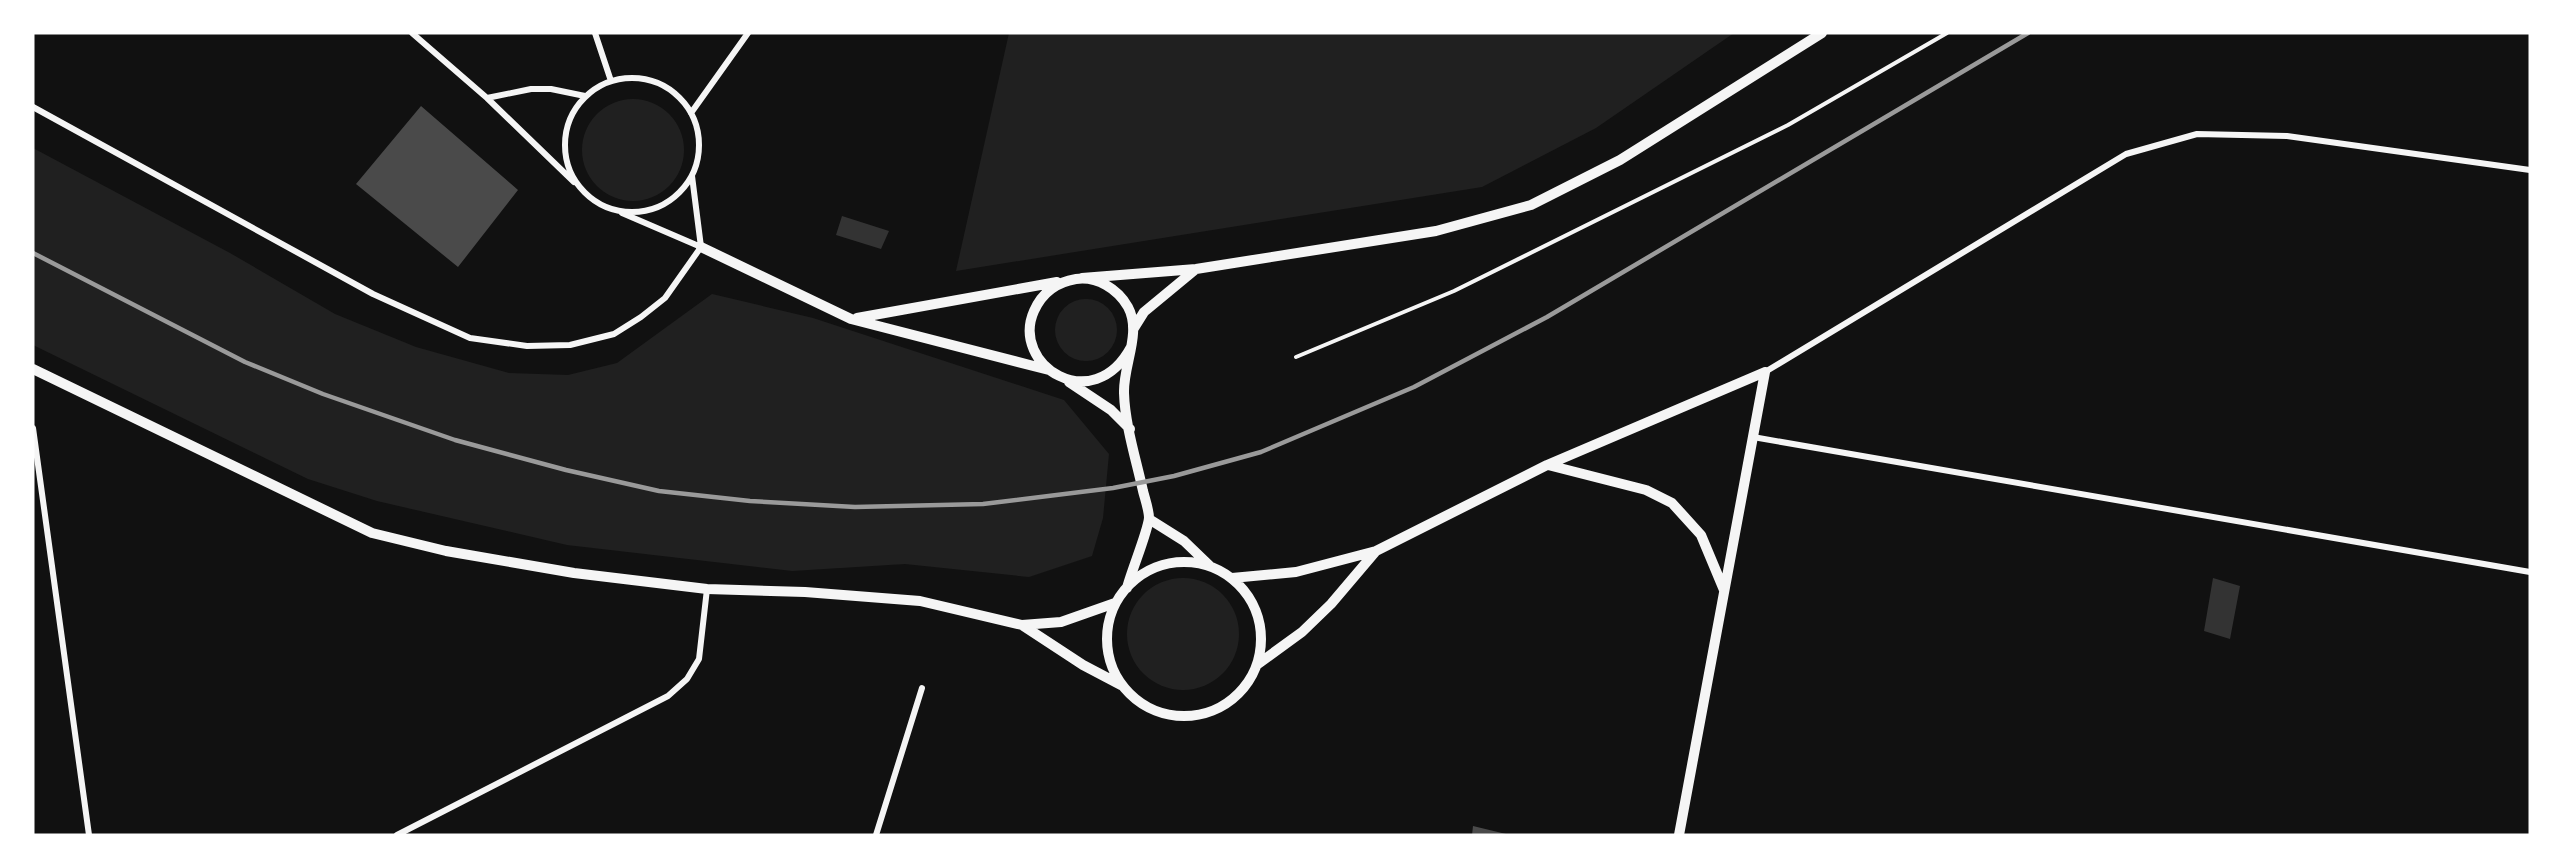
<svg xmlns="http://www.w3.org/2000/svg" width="2563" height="868" font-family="Ubuntu,sans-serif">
<rect width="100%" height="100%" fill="#111"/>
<path fill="#202020" d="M1009,33H1734L1596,128L1482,187L956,271Z
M582 150a51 51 0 1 1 102 0a51 51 0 1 1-102 0Z
M33,148L230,253L335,314L416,347L509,373L568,375L617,363L712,294L813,318L1064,400L1109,454L1103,518L1092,556L1029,577L905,564L792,571L567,545L377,501L308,479L33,345Z
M1055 330a31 31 0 1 1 62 0a31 31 0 1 1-62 0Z
M1127 634a56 56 0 1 1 112 0a56 56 0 1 1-112 0Z"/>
<path fill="#333" d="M842,216L889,231L881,249L836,235Z
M2213,578L2240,586L2230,639L2204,631Z"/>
<path fill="#4a4a4a" d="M421,106L518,190L458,267L356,184Z
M1473,826L1506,834V835H1472Z"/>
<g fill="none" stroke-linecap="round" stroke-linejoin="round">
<path stroke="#f5f5f5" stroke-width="4" d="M1296,357L1454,291L1788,125L1947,33"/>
<path stroke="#f5f5f5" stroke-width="6" d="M412,33L487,98L574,182
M595,33L611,81
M565 145a67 67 0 1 1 134 0a67 67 0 1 1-134 0Z
M487,98L531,89H551L585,96
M33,107L373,294L470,338L527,346L570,345L614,334L641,317L665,298L701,247
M691,113L748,33
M692,176L701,247
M622,213L701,247
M1765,372L2126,154L2197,134L2287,136L2530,170
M33,428L89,835
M1753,437L2530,572
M397,835L668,696L687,679L699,659L707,589
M876,835L922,688"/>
<path stroke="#f5f5f5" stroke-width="10" d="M701,247L851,319L1049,370
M1082,278L1196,269L1436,231L1531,205L1620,160L1822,33
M857,318L1057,282
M1134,328L1144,312L1196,269
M33,369L372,533L446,551L574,573L707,589L805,592L920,601L1022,625L1061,622L1115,603
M1069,382L1111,410L1130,429
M1548,465L1646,490L1672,503L1701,535L1724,590
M1149,519L1184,541L1210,566
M1107 639a77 77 0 1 1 154 0a77 77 0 1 1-154 0Z
M1232,578L1296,572L1376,551L1547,465L1765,372
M1127,588C1131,572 1148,531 1149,518C1149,510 1145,499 1143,491C1136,459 1125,425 1124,393C1123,365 1142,333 1128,307C1118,289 1097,276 1076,279C1057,282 1042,293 1034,311C1010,365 1093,418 1131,347
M1022,625L1083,665L1121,685
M1258,664L1302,632L1331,604L1376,551
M1679,835L1765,372"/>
<path stroke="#9a9a9a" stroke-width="4.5" d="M33,253L245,362L323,394L455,440L566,470L659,491L750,501L855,507L983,504L1113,488L1174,476L1261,452L1414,387L1547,317L2028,33"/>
</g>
<rect width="2563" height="868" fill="none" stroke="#ffffff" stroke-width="69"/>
</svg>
